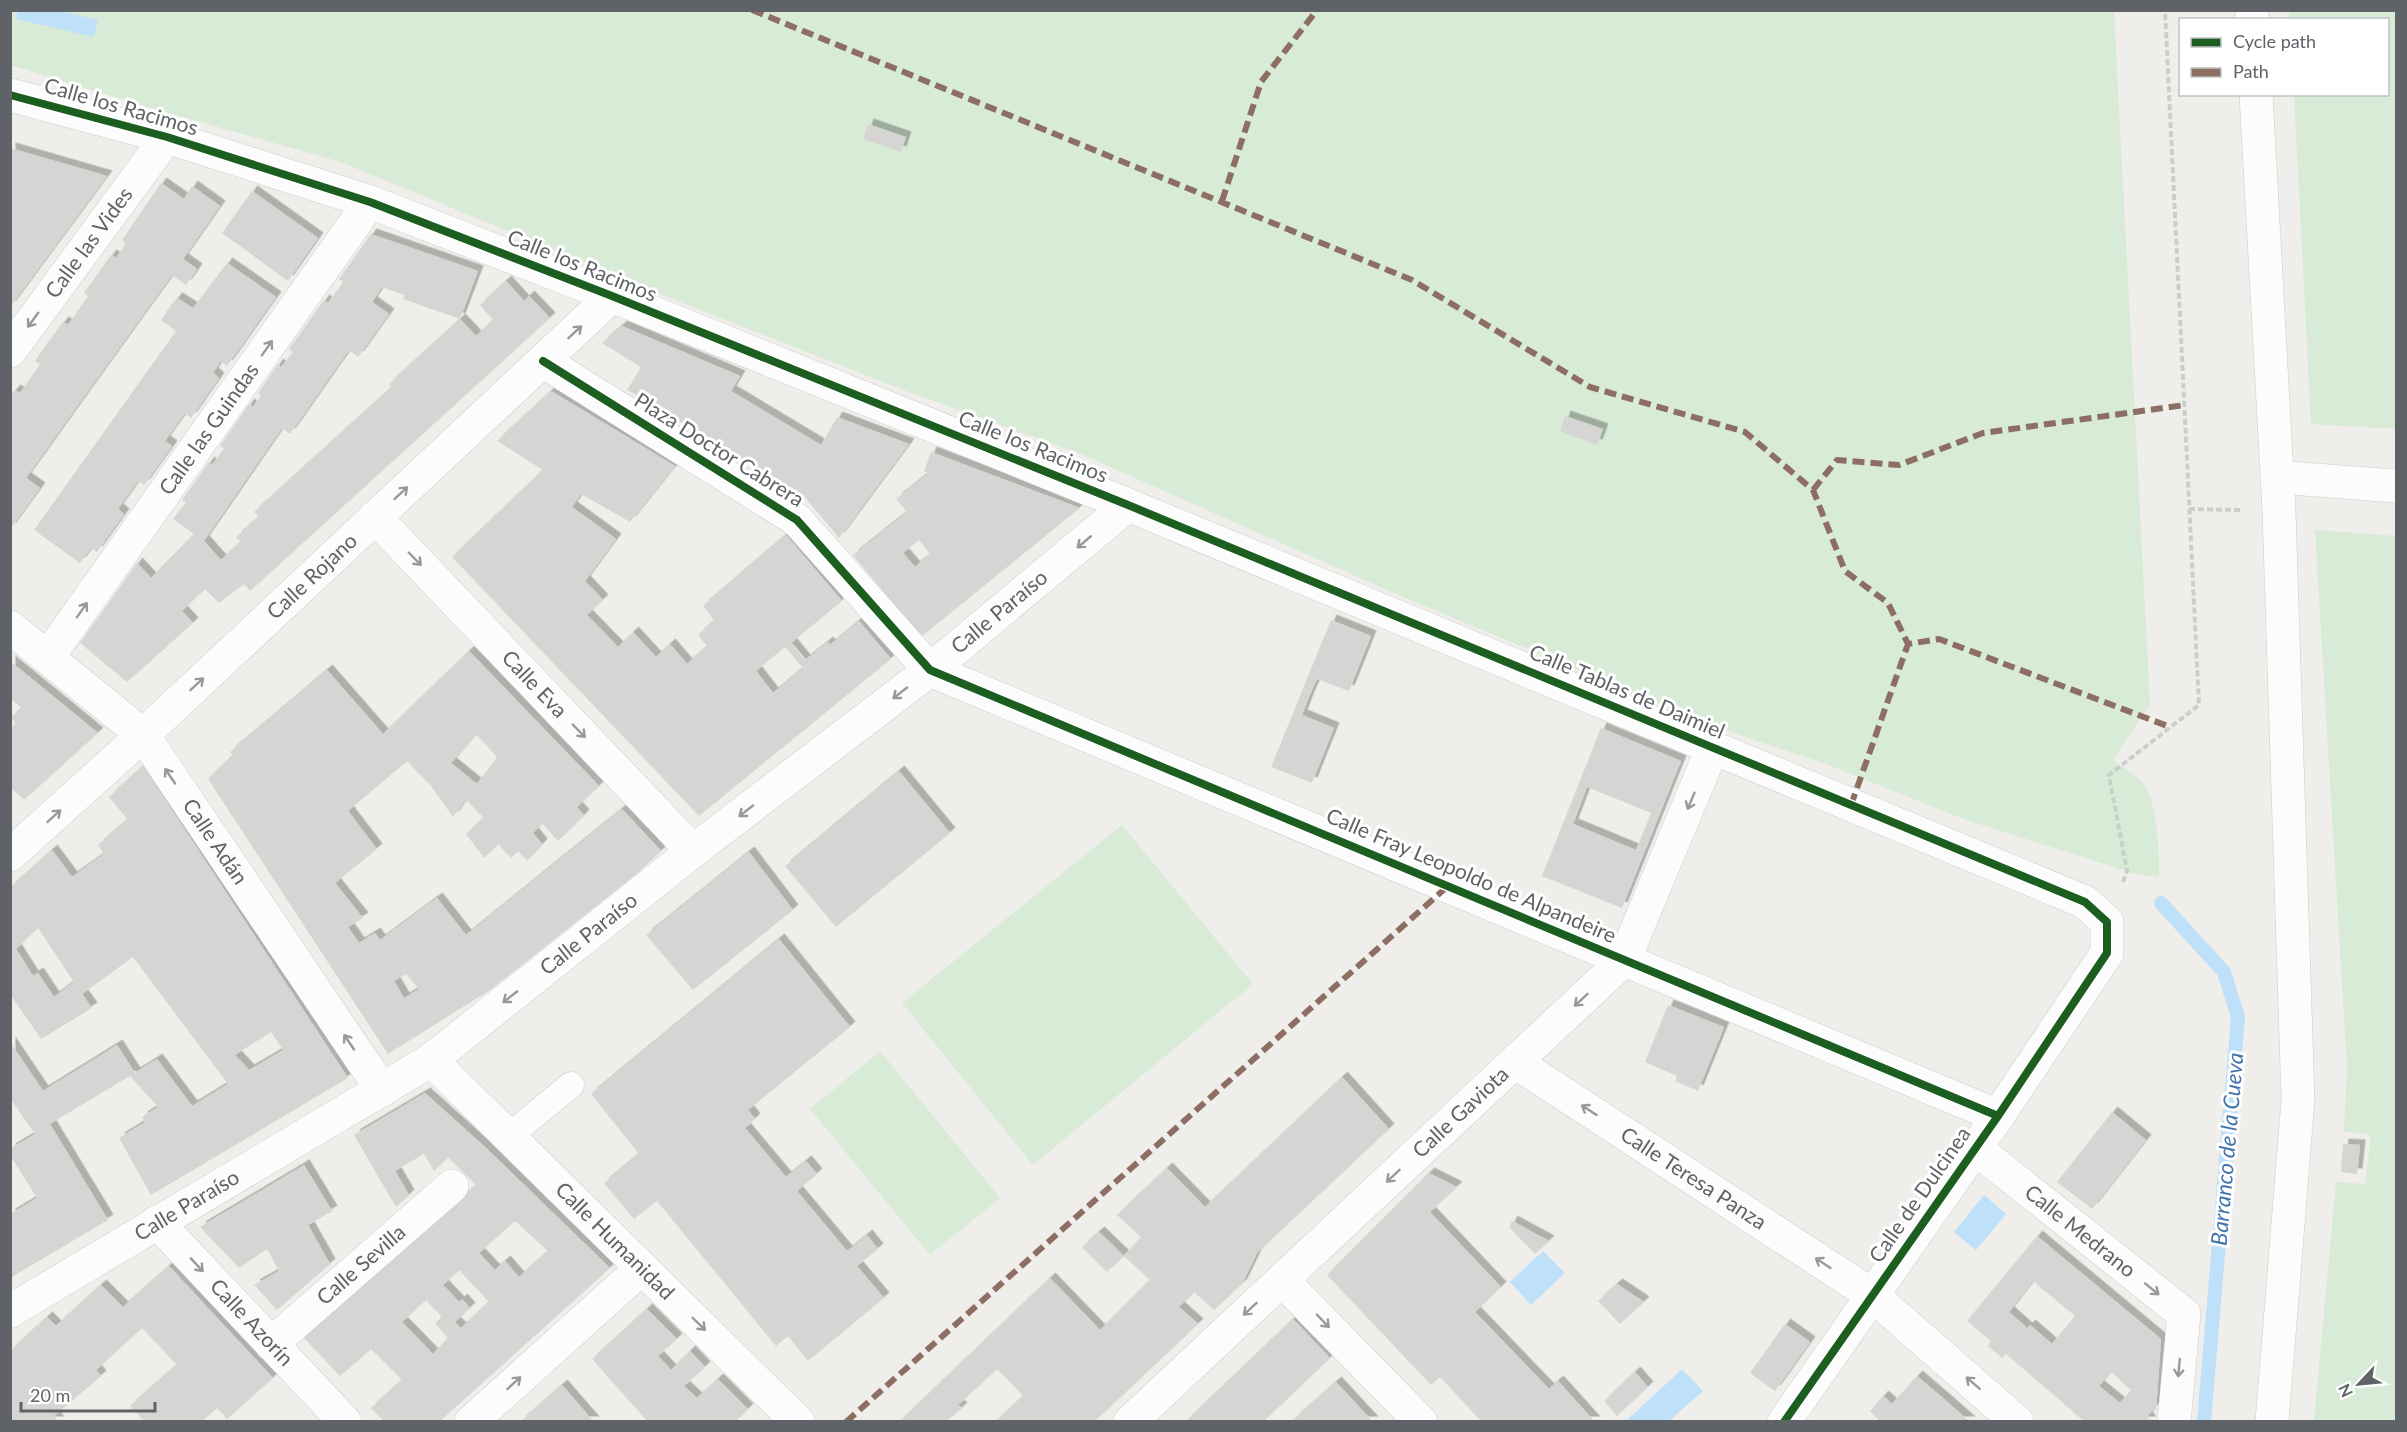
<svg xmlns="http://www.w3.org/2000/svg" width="2407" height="1432" font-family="Lato,sans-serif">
<defs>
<filter id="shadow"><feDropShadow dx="5.5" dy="-5.5" stdDeviation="0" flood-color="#0004"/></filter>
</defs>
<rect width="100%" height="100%" fill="#efeeea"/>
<path fill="#d8ebd6" d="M10,11H2114L2150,704L2113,760C2122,767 2135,774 2143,783C2157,799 2160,856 2159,877L2139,875L1966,820L1826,764L1715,727L1389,591L1081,454L906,391L665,296L341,162L144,106L11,65Z
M2289,11H2396V429L2311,424L2294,95L2388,94V20L2289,19Z
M2315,530L2396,536V1421H2314L2336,1182L2365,1184L2371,1135L2344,1131L2347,1068Z
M1122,825L1253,984L1033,1165L902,1003Z
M880,1051L1000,1198L930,1255L810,1109Z"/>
<path fill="#bfe0f9" d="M60,11L98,20L94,37L16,19L18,11Z
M1984,1195L2006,1214L1976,1250L1954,1232Z
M1543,1251L1565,1273L1531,1305L1510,1282Z
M1682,1369L1703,1391L1669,1421H1626Z"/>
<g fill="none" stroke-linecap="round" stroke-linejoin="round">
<path stroke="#bfe0f9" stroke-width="14" d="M2161,903L2224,972L2238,1017L2204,1422"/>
</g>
<path fill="#d6d5d3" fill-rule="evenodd" filter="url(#shadow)" d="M868,124L906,137L901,152L863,139Z
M10,148L107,176L10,307Z
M161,183L184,199L192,186L220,206L183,259L197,269L186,285L172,275L99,376L26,478L40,488L10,529V396L15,390L20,393L40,364L35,361L49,341L63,322L68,325L88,296L84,293L111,255L116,258L126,243L122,240Z
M252,191L318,238L288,281L222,233Z
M371,234L478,271L460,319L476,336L493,320L480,305L506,281L524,301L529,296L550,318L250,591L244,584L219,603L205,589L182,611L193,623L127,682L80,643L137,563L151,578L194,534L173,519L186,502L182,500L209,462L212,465L224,448L220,446L249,404L253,407L261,395L258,393L278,364L281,367L293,352L289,349L324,300L328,303L343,282L339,279ZM382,287L404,295L403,299L460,319L389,384L392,387L254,512L259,517L236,537L241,542L221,560L204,541L282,428L290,434L349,350L358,357L389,314L372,302Z
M227,263L276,297L227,366L221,361L213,373L219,378L191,418L185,413L165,441L172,446L144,485L138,481L118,509L124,514L97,552L91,548L80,563L34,530L176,331L161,320L171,305L177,298L193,308Z
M622,326L740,376L731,391L821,445L837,417L909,444L839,538L803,495L627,390L641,367L602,343Z
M551,391L675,466L630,522L581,494L572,507L616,539L585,581L603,600L587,615L618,647L633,632L656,657L670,644L687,664L707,646L698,635L714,620L703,606L786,535L842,601L791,643L805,660L828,642L830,645L859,621L891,659L699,816L452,557L543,470L497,441ZM785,647L803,668L773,693L756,671Z
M1565,416L1603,429L1597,445L1560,431Z
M931,452L1080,508L921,637L853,555L907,512L896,499L929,473L924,471ZM919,540L930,554L915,567L903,553Z
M1331,620L1371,636L1349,691L1317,679L1309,697L1302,715L1334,728L1312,783L1271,767Z
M469,651L599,786L577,807L584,815L558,841L542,823L533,833L542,844L527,861L518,851L511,858L498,844L484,858L466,834L484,818L466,800L453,817L431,786L407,761L348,811L377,849L335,883L363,918L348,927L359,943L375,933L380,940L437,898L466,935L622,809L661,851L634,876L490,990L388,1054L208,779L233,755L230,752L327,670L383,734ZM476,734L497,757L477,784L451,763ZM406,974L419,989L404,998L394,981Z
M10,661L98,733L24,800L10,787V729L16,723L11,718L21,707L10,699Z
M1601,728L1681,761L1622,908L1542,876ZM1587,787L1651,813L1636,850L1573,824Z
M143,766L348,1078L151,1195L119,1138L145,1122L142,1117L158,1107L130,1076L50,1124L108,1220L10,1278V1214L37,1198L10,1155V1149L35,1134L10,1098V1042L43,1091L117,1045L135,1073L157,1059L192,1106L228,1084L133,957L82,994L92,1008L41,1039L10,994V888L52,850L72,877L104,854L98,845L128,820L109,797ZM38,928L74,982L54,997L38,973L33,976L16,949ZM271,1032L283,1050L249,1070L235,1055Z
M899,771L950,833L836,927L785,866Z
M749,852L793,910L693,990L646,935Z
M779,939L850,1027L748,1110L755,1119L745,1128L786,1177L806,1161L817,1174L797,1191L847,1251L867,1235L878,1249L857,1266L884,1298L808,1361L788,1336L776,1346L657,1201L634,1219L604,1183L639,1154L591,1094Z
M1668,1005L1724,1027L1698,1091L1675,1081L1677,1076L1645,1062Z
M1342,1077L1389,1129L1257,1253L1242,1284L1214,1310L1194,1292L1179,1307L1198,1324L1094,1422H995L1023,1396L997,1369L958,1405L962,1408L946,1422H899L1050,1278L1100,1330L1150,1280L1124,1256L1141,1237L1117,1215L1167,1168L1205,1207Z
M425,1093L487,1149L610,1268L439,1422H385L371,1408L402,1380L371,1349L340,1376L304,1338L476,1185L448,1157L434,1171L424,1154L395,1171L409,1195L396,1207L354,1135ZM515,1221L548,1251L519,1277L505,1261L495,1270L479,1253ZM459,1270L489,1302L461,1328L455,1322L470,1308L462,1299L459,1302L443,1285ZM426,1300L442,1317L435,1323L448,1338L433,1354L402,1322Z
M2112,1112L2146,1140L2092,1209L2057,1182Z
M2343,1144L2360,1145L2357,1174L2341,1172Z
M304,1165L332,1211L308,1225L330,1264L277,1310L254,1285L279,1271L267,1249L239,1268L200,1227Z
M1429,1173L1457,1187L1430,1212L1501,1287L1475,1312L1549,1389L1558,1381L1595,1422H1482L1440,1377L1431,1385L1327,1275Z
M1512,1221L1549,1241L1535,1254L1509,1227Z
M1099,1232L1124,1256L1107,1272L1082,1247Z
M2037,1236L2161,1339L2156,1411L2153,1409L2147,1417L2151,1422H2085L2006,1354L2002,1358L1988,1346L1991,1341L1967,1321ZM2033,1281L2075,1316L2052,1344L2030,1325L2027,1328L2009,1312ZM2111,1372L2131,1390L2120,1403L2099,1386Z
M169,1266L273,1378L227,1419L217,1408L201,1422H145L130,1406L177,1365L142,1328L96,1370L101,1376L54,1416L59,1422H10V1351L47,1317L56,1326L101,1285L123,1307Z
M1617,1284L1644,1302L1620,1324L1598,1301Z
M647,1309L677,1339L658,1356L671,1370L690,1351L705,1367L684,1386L697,1398L718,1379L748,1409L735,1422H648L592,1359Z
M1293,1319L1330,1358L1263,1422H1185Z
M1785,1324L1810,1342L1775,1391L1750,1373Z
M1635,1372L1648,1387L1617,1416L1604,1401Z
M1917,1376L1944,1399L1970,1422H1877L1879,1420L1870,1411L1883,1396L1892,1404Z
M1336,1382L1373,1422H1296L1294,1419Z
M562,1385L594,1422H520Z"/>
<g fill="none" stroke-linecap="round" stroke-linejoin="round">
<defs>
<path id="service" d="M509,1136L571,1085"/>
<g id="minor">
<path d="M2252,10V20"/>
<path d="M2256,94L2279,511L2298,1100L2272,1422"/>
<path id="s1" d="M10,351L167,137"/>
<path d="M543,361L797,520L930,670L1998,1116"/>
<path d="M2277,477L2396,486"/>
<path id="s2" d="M375,517L693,851"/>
<path id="s3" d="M10,627L143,735L382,1090"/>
<path id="s4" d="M48,657L370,202"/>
<path id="s5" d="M10,855L143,735L612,296"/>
<path id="s6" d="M431,1060L798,1422"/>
<path id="s7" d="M1515,1062L1872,1295L2017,1422"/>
<path id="s8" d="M1975,1148L2184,1314L2174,1422"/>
<path id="s9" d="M157,1222L345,1422"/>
<path d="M1282,1280L1421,1422"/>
<path id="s10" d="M10,1311L431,1060L693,851L930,670L1128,505"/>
<path id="s11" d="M271,1344L452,1186"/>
<path d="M471,1422L642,1268"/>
<path id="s12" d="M1130,1422L1624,960L1713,747"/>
</g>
<path id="tertiary" d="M10,95L167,137L370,202L612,296L1128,505L2085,902L2107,922V953L1998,1116L1784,1422"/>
</defs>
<use href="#service" stroke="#cbcccc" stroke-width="27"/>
<use href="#minor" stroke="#cbcccc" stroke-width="34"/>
<use href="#tertiary" stroke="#cbcccc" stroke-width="34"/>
<path stroke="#cacfcc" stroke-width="4" stroke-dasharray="6 3" stroke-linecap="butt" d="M2189,509L2241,510
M2123,882L2127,871L2109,775L2199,705L2165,10"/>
<use href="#service" stroke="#fdfcfc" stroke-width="26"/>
<use href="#minor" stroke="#fdfcfc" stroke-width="33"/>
<use href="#tertiary" stroke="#fdfcfc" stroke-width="33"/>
<path stroke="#8d6e63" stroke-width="6" stroke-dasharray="12 6" stroke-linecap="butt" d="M752,10L1412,280L1590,387L1745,432L1813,490L1845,571L1888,603L1908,644L1939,639L2170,727
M1222,201L1261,82L1317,10
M1813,490L1837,460L1899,465L1983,433L2185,405
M1851,805L1908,644
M846,1422L1448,886"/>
<defs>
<path id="cycleway" d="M10,95L167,137L370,202L612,296L1128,505L2085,902L2107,922V953L1998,1116L1784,1422
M543,361L797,520L930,670L1998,1116"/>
</defs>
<use href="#cycleway" stroke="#fff" stroke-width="11"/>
<use href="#cycleway" stroke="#1b5e20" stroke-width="8"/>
</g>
<defs><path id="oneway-shaft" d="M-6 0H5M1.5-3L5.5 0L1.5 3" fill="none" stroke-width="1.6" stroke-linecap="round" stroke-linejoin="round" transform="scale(1.5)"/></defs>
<g stroke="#96999c">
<use href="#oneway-shaft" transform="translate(33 320) rotate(126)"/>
<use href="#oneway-shaft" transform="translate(575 332) rotate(-43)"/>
<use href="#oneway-shaft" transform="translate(267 348) rotate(-55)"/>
<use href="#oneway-shaft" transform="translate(401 493) rotate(-43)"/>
<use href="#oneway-shaft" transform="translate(1084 542) rotate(140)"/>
<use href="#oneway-shaft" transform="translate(415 559) rotate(46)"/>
<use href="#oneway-shaft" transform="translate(82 610) rotate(-55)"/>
<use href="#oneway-shaft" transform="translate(197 684) rotate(-43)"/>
<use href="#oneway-shaft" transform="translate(900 693) rotate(142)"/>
<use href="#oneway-shaft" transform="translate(579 731) rotate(46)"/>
<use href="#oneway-shaft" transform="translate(170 776) rotate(-124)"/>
<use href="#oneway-shaft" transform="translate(1691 801) rotate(113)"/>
<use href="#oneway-shaft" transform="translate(746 811) rotate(142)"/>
<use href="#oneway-shaft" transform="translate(54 816) rotate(-42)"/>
<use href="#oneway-shaft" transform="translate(510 997) rotate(142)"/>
<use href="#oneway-shaft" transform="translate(1581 1000) rotate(137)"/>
<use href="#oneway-shaft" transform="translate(349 1042) rotate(-124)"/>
<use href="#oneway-shaft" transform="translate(1589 1110) rotate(-147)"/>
<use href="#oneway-shaft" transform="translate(1393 1176) rotate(137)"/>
<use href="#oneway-shaft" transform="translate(1823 1263) rotate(-147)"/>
<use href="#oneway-shaft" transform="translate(197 1265) rotate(47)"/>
<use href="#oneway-shaft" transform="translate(2152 1289) rotate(39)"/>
<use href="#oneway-shaft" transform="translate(1250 1309) rotate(137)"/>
<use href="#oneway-shaft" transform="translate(1323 1321) rotate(46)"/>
<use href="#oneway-shaft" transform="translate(699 1324) rotate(44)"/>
<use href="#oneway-shaft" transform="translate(2179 1368) rotate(95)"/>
<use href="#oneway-shaft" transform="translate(514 1383) rotate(-42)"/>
<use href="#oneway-shaft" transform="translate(1973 1383) rotate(-139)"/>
</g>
<g text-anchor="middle" stroke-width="6" stroke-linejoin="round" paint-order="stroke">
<g font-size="21" fill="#5f6368" stroke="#fff">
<text transform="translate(121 107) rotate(16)" y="7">Calle los Racimos</text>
<text dy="7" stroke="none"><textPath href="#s1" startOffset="134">Calle las Vides</textPath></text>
<text transform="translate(582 266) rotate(22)" y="7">Calle los Racimos</text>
<text dy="7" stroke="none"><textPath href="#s4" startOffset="279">Calle las Guindas</textPath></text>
<text transform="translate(1033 447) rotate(22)" y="7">Calle los Racimos</text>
<text transform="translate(719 450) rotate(32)" y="7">Plaza Doctor Cabrera</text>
<text dy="7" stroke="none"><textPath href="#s5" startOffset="411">Calle Rojano</textPath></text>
<text dy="7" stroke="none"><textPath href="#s10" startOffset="1214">Calle Paraíso</textPath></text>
<text dy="7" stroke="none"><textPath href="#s2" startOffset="231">Calle Eva</textPath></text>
<text transform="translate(1627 692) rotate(23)" y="7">Calle Tablas de Daimiel</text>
<text dy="7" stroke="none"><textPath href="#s3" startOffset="300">Calle Adán</textPath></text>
<text transform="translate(1471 876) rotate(23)" y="7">Calle Fray Leopoldo de Alpandeire</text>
<text dy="7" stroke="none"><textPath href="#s10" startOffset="692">Calle Paraíso</textPath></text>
<text dy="7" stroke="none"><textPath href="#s12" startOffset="453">Calle Gaviota</textPath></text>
<text dy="7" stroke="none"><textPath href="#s7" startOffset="213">Calle Teresa Panza</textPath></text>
<text transform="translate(1920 1195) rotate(-55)" y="7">Calle de Dulcinea</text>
<text dy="7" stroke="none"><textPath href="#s10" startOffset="206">Calle Paraíso</textPath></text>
<text dy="7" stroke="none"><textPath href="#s8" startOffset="134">Calle Medrano</textPath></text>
<text dy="7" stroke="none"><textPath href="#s6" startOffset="258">Calle Humanidad</textPath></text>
<text dy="7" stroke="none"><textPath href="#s11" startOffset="120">Calle Sevilla</textPath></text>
<text dy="7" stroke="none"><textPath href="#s9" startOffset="138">Calle Azorín</textPath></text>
</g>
<g font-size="22" font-style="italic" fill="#4174aa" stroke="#fff">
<text transform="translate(2227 1149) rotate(-85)" y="8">Barranco de la Cueva</text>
</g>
</g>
<rect width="2407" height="1432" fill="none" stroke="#5f6368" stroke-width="24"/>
<rect x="2179" y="18" width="210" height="78" fill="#ffffff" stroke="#bfc1c3" stroke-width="1.5"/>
<rect x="2191" y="38" width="30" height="9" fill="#1b5e20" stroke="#bfc1c3" stroke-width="1.5"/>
<text x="2233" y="48" font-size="18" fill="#5f6368">Cycle path</text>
<rect x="2191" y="68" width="30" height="9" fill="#8d6e63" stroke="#bfc1c3" stroke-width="1.5"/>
<text x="2233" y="78" font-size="18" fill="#5f6368">Path</text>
<g transform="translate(2359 1384) rotate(244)" stroke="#ffffff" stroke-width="4.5" paint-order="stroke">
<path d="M0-4.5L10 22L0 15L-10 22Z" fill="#5f6368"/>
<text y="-9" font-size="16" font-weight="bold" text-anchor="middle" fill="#5f6368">N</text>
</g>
<path d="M21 1402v9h134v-9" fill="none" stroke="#5f6368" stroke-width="3"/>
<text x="30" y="1402" font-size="18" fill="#5f6368" stroke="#ffffff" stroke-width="4.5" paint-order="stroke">20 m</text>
</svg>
